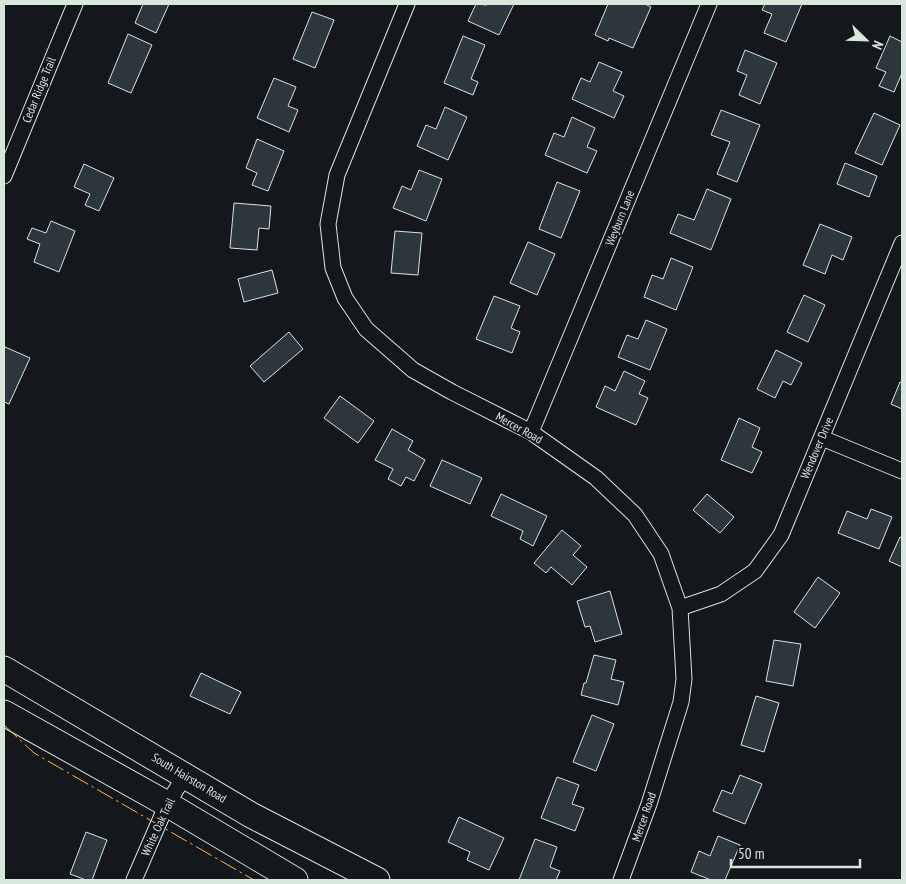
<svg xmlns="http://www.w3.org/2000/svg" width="906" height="884" font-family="'PT Sans Narrow',sans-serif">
<rect width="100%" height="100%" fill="#14181c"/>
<path fill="#2c363c" stroke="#d8e6dc" d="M143,4H169L156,33L135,23Z
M476,4L487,5L488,4H514L499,35L468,21Z
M608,4H645L651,7L633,48L609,38L608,41L595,35Z
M765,4H802L786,42L764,33L772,14L762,10Z
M312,12L334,20L315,68L293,59Z
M128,34L152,45L131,93L108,83Z
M463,36L485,45L471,79L478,82L473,95L444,83Z
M890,36L902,42V73L894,92L879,86L886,72L876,68Z
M745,50L777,63L760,104L739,95L747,75L737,71Z
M599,62L622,72L613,91L624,96L614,118L572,99L581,78L590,82Z
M274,78L296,87L288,106L298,110L289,132L257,118Z
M445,107L467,117L448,160L417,146L426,125L436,129Z
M721,110L760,125L737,182L717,174L730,142L711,135Z
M874,113L900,125L882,165L855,153Z
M572,117L595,128L587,147L597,151L587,173L545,155L554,133L564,137Z
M257,139L284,151L268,191L252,185L257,173L246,168Z
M845,163L877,176L869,197L837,184Z
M84,164L114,178L99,211L85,205L90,194L74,187Z
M419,170L442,179L426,221L393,208L402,186L411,190Z
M557,182L580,191L561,238L539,229Z
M707,189L731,199L711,250L670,233L678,214L694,220Z
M234,203L271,206L269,229L259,228L257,250L230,248Z
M51,221L75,231L59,272L34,262L40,244L27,239L32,228L46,233Z
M820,224L852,237L843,260L832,255L825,274L803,265Z
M395,231L422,233L418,275L391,273Z
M528,242L555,254L537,295L510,283Z
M671,258L693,267L676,310L644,297L652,275L663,279Z
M272,270L278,293L244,302L238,279Z
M804,295L825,305L808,342L787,332Z
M494,296L520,306L511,328L520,332L512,353L476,339Z
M646,320L667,329L650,370L618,357L627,335L638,339Z
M289,332L303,349L264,382L250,366Z
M5,347L30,358L9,404L4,402V351Z
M776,350L802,363L791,385L783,381L775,398L757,389Z
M624,371L645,381L639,394L648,398L636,425L596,407L605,386L615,391Z
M900,382L902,383V409L891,404Z
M340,396L374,421L358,443L324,418Z
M739,418L760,428L752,447L762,452L752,473L721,460Z
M392,429L413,441L408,450L425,460L414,481L406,477L401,486L388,479L393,469L375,460Z
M442,460L482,478L470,504L430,486Z
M501,494L547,516L533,546L520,539L523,531L491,516Z
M707,494L734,517L720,533L693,510Z
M871,509L892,517L879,549L838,533L847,511L867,519Z
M562,530L581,546L573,555L587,567L572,585L551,567L546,573L534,563Z
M900,537L902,538V567L889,561Z
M818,577L840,593L815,628L794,612Z
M610,591L622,634L595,642L590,626L585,627L577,601Z
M774,640L801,644L793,686L766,681Z
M594,655L616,660L611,679L624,682L618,705L581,695L584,683H586Z
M201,673L241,692L230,714L190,696Z
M756,696L779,703L764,752L741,745Z
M592,715L614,724L596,771L573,762Z
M740,775L762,784L745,824L713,811L722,790L732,794Z
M557,777L579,785L572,804L584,808L575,831L541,818Z
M459,817L504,838L489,870L467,860L470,852L448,842Z
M86,832L107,840L92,880H86L70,874Z
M718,836L740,845L725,880H711L691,872L699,851L710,856Z
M535,839L557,847L550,867L560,871L556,880H519Z"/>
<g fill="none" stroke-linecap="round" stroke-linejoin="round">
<defs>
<path id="minor" d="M407,4L337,175L328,224L333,268L345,298L366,329L413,370L452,392L531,432L596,478L635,515L661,554L680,608L684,679L681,702L649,804L621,880
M4,176L75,4
M531,432L709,4
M822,438L902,471
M680,608L721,594L755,571L781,535L902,243
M134,880L167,804L185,776"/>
<path id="primary" d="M4,669L251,815L377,880
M4,713L167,804L295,880"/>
</defs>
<use href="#minor" stroke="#d8e6dc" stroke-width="17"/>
<use href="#primary" stroke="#d8e6dc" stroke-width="27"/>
<use href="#minor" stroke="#14181c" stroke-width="15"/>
<use href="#primary" stroke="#14181c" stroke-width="25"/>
<path stroke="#ffb74d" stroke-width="1" stroke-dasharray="18 4 2.5 4" stroke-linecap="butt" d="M4,725L34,753L254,880"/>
</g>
<g text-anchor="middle" stroke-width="4" stroke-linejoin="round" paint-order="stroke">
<g font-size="12" fill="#d8e6dc" stroke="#14181c">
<text transform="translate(39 90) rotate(-68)" y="4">Cedar Ridge Trail</text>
<text transform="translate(620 218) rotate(-68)" y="4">Weyburn Lane</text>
<text transform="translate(519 428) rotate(29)" y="4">Mercer Road</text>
<text transform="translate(817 448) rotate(-67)" y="4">Wendover Drive</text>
<text transform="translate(189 778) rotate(31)" y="4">South Hairston Road</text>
<text transform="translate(644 817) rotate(-71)" y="4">Mercer Road</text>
<text transform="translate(158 827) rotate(-65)" y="4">White Oak Trail</text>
</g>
</g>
<rect width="906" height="884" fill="none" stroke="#d8e6dc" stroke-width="10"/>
<g transform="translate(866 40) rotate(113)" stroke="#14181c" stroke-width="4" paint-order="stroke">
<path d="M0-4L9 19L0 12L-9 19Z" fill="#d8e6dc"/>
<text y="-8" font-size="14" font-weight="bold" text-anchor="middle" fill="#d8e6dc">N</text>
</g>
<path d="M731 859v8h129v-8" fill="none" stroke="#d8e6dc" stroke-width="2.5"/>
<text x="738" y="859" font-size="15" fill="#d8e6dc" stroke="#14181c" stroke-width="4" paint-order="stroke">50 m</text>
</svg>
